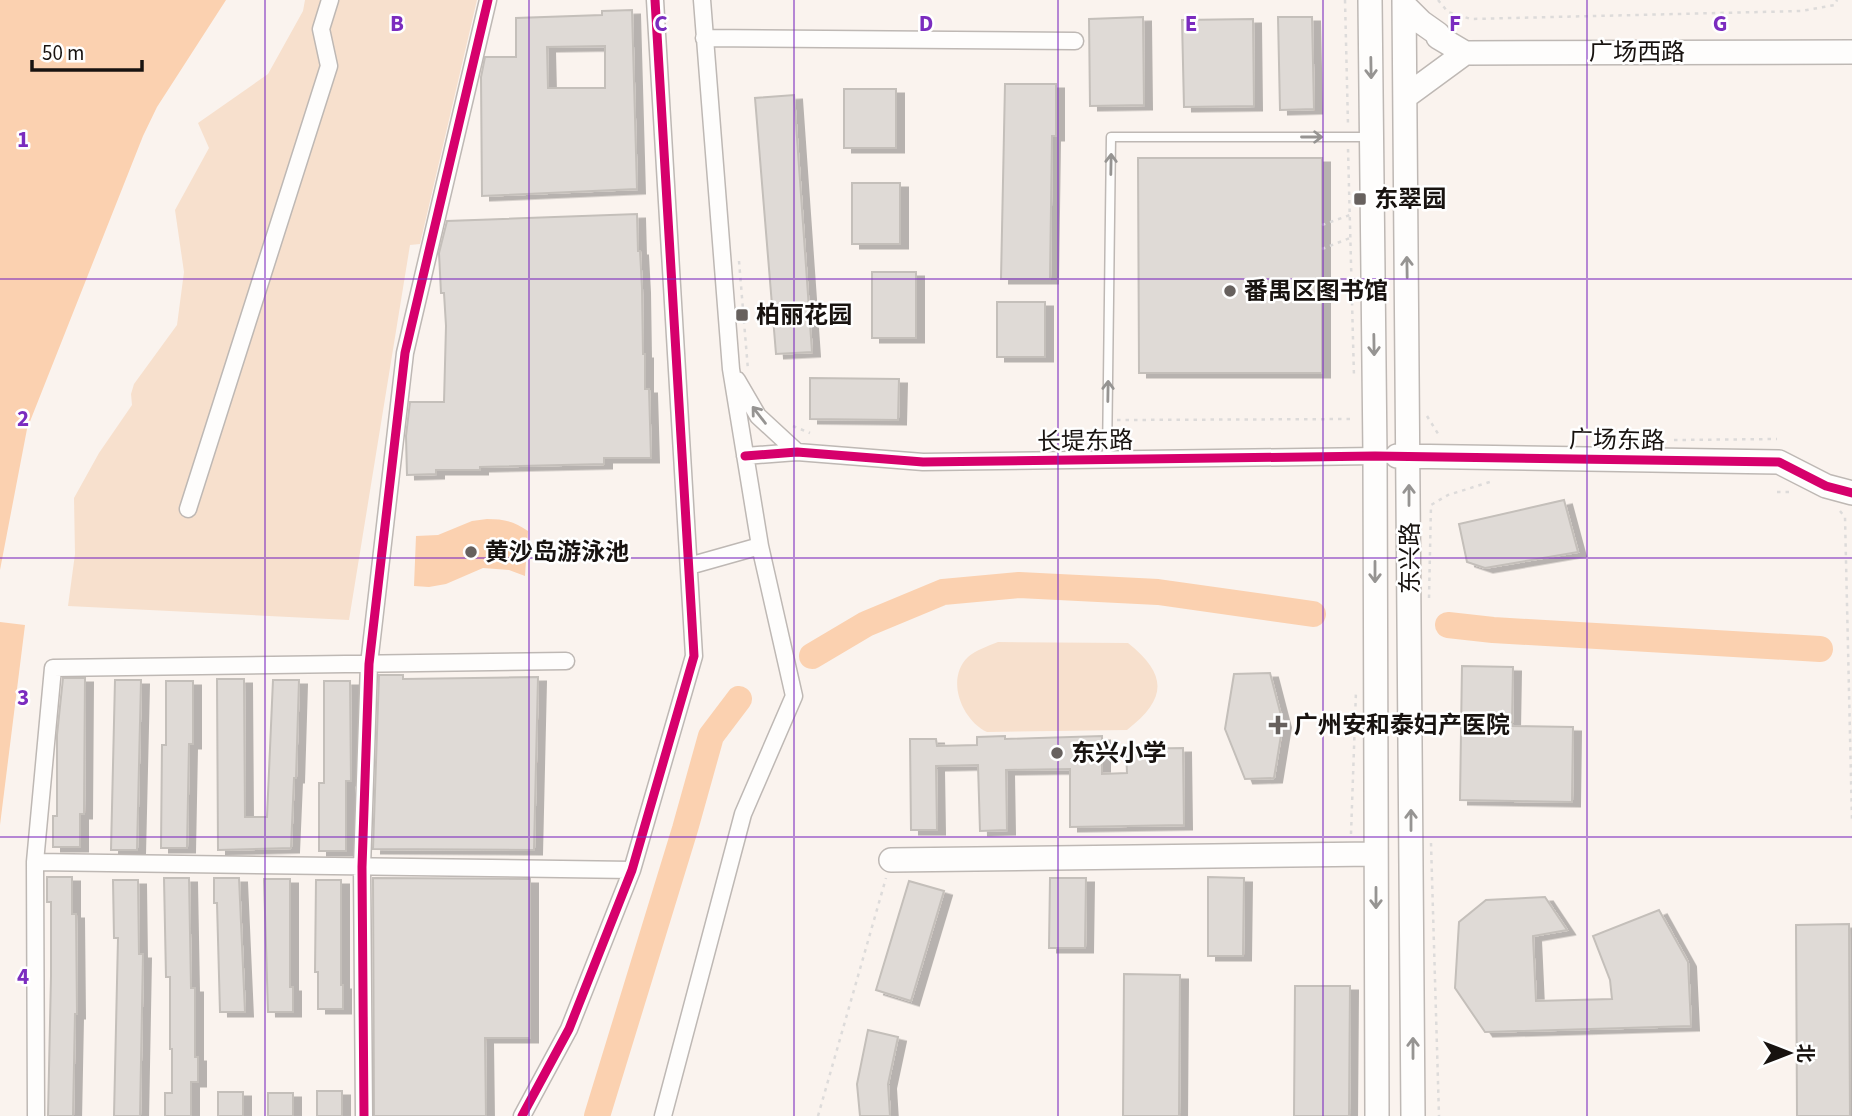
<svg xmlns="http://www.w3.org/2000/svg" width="1852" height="1116" font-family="'Source Sans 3','Noto Sans SC',sans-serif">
<defs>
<filter id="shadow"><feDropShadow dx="8" dy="4.5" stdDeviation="0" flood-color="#0004"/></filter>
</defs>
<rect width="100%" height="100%" fill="#faf3ee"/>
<path fill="#f7e0cd" d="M305,0H477L420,244L410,245L349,620L68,606L75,554L74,498L99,453L132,405L131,394L134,384L177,325L184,272L175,210L209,148L198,123L268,74L303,11Z
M998,642L1128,643C1168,675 1167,699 1127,730L987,732C962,720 945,679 968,657C976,650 988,646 998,642Z"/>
<path fill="#fbd1b0" d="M0,0H226L157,107L143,136L27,429L0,570Z
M487,519C503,519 514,521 528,531L525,576L509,570L483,568L446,584L429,587L414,586L416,536L438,535L472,521Z
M0,622L25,625L0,825Z"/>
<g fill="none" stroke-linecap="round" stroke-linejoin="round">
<path stroke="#fbd1b0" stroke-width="26" d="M1448,625L1493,630L1820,649
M812,656L866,624L943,592L1019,585L1158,592L1313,614
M597,1116L685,829L711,736L739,699"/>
</g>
<path fill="#dfdad6" stroke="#c4bfba" stroke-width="2" fill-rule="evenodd" filter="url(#shadow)" d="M632,10L637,189L482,196L481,77L485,57H516V18L602,15V11ZM605,46V88H548L547,47Z
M1143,17L1144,105L1090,106L1089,19Z
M1278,17H1312L1314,109L1280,110Z
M1253,19L1254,106L1184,107L1182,20Z
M1005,84H1056V136H1052L1050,279H1001Z
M844,89H896V148H844Z
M794,95L812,352L776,354L755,98Z
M1138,158H1322V373H1139Z
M852,183H900V244H852Z
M637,214L638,251H640L642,288L643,354H645V389H649L651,458H604V464L480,467V470H436V474L407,475L406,436L410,402H444L446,326L444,293H441L439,253L447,221Z
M872,272H916V338H872Z
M997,302H1045V357H997Z
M810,378L899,379L898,420L810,419Z
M1564,500L1578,552L1485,568L1467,562L1459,524Z
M1462,666L1513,667L1512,726L1573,727L1572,802L1460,800Z
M1270,673L1283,723L1274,778L1245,779L1225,729L1234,674Z
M379,675H403V679L538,677L534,850L373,849Z
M63,678H85L84,814H80V847H53V816H57V735Z
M217,679H244L245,817H267L273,680H299L296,778H294L291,848L218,850Z
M115,680H141L137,850H111Z
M166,681H193V744H189L187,848H161L162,745H166Z
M324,681H350L351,781H346V851H319V783H324Z
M1005,736V739L1102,736V774L1127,773L1126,749L1183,748L1184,825L1070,827V769L1006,770L1007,830L980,831L978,765L936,766L937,830H911L910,739H936L937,746L977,745V737Z
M47,877H72V914H76L77,1014H75L73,1116H48L51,976V902H47Z
M1208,877L1244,878L1243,956H1208Z
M164,878H189L191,988H195V1057H198V1082H191V1116H165V1093H172V1049H170V977H166Z
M214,878H239L245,1012H220L217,903H214Z
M373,878L530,879V1038H485L486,1116H374Z
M1050,878H1086L1085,948H1049Z
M264,879H290V987H293V1012H268Z
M113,880H138L139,954H143L140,1116H114L118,938H114Z
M316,880H341V985H343V1009H318V972H315Z
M909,881L944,891L911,1001L876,990Z
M1545,897L1567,930L1533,936L1536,1001L1612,999L1610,980L1593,936L1659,910L1688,962L1691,1026L1485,1032L1455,988L1459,922L1486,900Z
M1849,924L1850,1116H1797L1796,925Z
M1124,974L1180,975L1179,1116H1123Z
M1295,986H1350L1349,1116H1294Z
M868,1030L898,1037L888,1084L890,1116H860L857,1084Z
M317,1091H342V1116H317Z
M218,1092H243V1116H218Z
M268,1093H293V1116H268Z"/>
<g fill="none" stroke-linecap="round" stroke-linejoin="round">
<defs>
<path id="lane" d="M1107,460L1111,137H1370"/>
<path id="street" d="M704,38L1075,41
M737,380L758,416L797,452
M745,456L797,452L923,462L1375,456
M188,509L329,66L321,29L330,0
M689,566L760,546
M35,862L632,870
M36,1116L35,862L53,668L566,661
M364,1116L362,867L369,664L405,353L488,0
M522,1116L569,1029L632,870L694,656L655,0
M663,1116L743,814L794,696L760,546L731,369L702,0"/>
<path id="secondary" d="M1370,0L1375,456L1377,1116
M1404,0L1413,1116
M1404,5L1421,22L1438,34V37L1465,53
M1405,97L1465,53L1852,52
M1397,456L1779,462L1826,486L1852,493
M891,860L1375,854"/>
</defs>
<use href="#lane" stroke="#beb8b4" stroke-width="11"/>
<use href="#street" stroke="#beb8b4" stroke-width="19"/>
<use href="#secondary" stroke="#beb8b4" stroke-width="26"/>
<path stroke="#dddbda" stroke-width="2.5" stroke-dasharray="3.5 5" stroke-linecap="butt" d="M1345,0L1348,125
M1438,0L1448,12L1471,19L1801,11L1835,5L1837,0
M1348,149L1354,377
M1322,225L1350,215
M1322,249L1350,238
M739,261L748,370
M1427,416L1440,437
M1117,420L1355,419
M793,426L810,433
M1674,440L1777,439
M1777,492H1794
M1840,511L1845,517L1852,822
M1429,598L1431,505L1448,495L1493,481
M1351,834L1356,691
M1431,843L1439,1116
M818,1116L886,878"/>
<use href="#lane" stroke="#fefdfc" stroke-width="8"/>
<use href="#street" stroke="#fefdfc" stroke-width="16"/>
<use href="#secondary" stroke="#fefdfc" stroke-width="23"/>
<defs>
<path id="cycleway" d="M745,456L797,452L923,462L1375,456L1779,462L1826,486L1852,493
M364,1116L362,867L369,664L405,353L488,0
M522,1116L569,1029L632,870L694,656L655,0"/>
</defs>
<use href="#cycleway" stroke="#fff" stroke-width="13"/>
<use href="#cycleway" stroke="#d6006c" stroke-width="9"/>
</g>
<defs><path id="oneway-shaft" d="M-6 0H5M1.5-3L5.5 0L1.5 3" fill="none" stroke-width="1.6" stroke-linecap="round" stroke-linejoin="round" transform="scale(1.75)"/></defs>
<g stroke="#969492">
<use href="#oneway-shaft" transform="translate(1371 68) rotate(89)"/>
<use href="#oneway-shaft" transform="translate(1312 137)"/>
<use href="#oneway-shaft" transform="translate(1111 164) rotate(-89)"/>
<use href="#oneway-shaft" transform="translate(1407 267) rotate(-91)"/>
<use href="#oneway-shaft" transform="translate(1374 345) rotate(89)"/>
<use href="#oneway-shaft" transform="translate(1108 391) rotate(-89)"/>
<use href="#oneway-shaft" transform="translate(759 415) rotate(-128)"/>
<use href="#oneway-shaft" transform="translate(1409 495) rotate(-90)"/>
<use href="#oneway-shaft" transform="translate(1375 572) rotate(90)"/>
<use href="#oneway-shaft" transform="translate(1411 820) rotate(-90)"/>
<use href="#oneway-shaft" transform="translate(1376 898) rotate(90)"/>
<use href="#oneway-shaft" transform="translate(1413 1048) rotate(-90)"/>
</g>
<path fill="none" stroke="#7b2cbf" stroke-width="2" stroke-opacity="0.55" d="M265,0V1116M529,0V1116M794,0V1116M1058,0V1116M1323,0V1116M1587,0V1116M0,279H1852M0,558H1852M0,837H1852"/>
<g fill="#67615e" stroke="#fff" stroke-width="2.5">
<rect x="1353" y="192" width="14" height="14" rx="3.5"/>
<circle cx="1230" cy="291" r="7"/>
<rect x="735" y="308" width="14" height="14" rx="3.5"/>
<circle cx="471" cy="552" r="7"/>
<path d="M1274.5 714.5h7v7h7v7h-7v7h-7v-7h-7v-7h7z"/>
<circle cx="1057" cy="753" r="7"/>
</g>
<g text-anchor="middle" stroke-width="5" stroke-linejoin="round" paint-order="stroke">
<g font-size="24" fill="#181310" stroke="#fff">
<text x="1637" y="60">广场西路</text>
<text transform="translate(1617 440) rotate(1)" y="8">广场东路</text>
<text transform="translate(1085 441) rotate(-1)" y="8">长堤东路</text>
<text transform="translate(1410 558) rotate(-90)" y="8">东兴路</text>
</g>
<g font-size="24" font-weight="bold" fill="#181310" stroke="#fff" text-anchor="start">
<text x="1374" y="207">东翠园</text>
<text x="1244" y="299">番禺区图书馆</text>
<text x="756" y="323">柏丽花园</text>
<text x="485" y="560">黄沙岛游泳池</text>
<text x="1294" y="733">广州安和泰妇产医院</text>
<text x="1071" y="761">东兴小学</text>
</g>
</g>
<g font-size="23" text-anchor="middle" font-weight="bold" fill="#7b2cbf" stroke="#fff" stroke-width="5" stroke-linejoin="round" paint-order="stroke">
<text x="397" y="31">B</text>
<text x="661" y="31">C</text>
<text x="926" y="31">D</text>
<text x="1191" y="31">E</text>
<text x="1455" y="31">F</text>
<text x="1720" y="31">G</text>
<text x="23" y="147">1</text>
<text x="23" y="426">2</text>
<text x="23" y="705">3</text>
<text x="23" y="984">4</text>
</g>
<g transform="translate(1789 1053) rotate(90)" stroke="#ffffff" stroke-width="5" paint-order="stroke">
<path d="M0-5L12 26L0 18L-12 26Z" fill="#181310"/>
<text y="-10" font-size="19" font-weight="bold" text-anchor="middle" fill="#181310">北</text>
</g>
<path d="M32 60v10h110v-10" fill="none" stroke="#181310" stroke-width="3.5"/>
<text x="42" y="60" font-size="21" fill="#181310" stroke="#ffffff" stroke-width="5" paint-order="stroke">50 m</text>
</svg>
